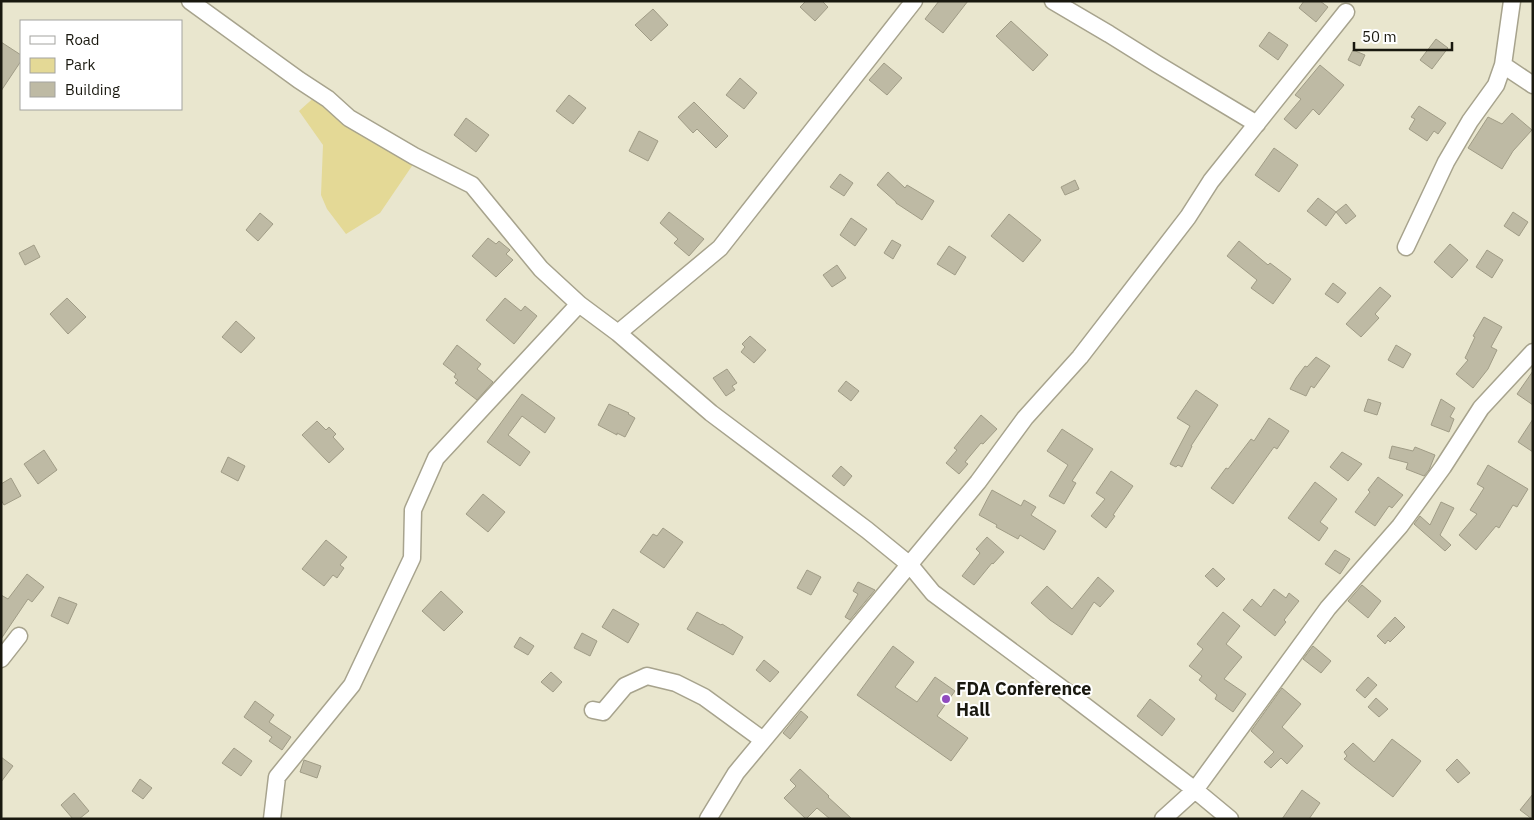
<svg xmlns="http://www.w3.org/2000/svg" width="1534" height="820" font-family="'IBM Plex Sans',sans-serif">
<rect width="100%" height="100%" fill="#e9e6ce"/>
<path fill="#e4d996" d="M318,94L414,163L380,213L346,234L327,209L321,195L323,145L299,111Z"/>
<path fill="#bebaa4" stroke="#a09c86" d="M806,1H822L828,7L815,21L800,7Z
M939,1H968L943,33L925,19Z
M1304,1H1320L1328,7L1316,22L1299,8Z
M653,9L668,25L651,41L635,25Z
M1011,21L1048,55L1033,71L996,36Z
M1269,32L1288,45L1278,60L1259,46Z
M1436,39L1448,48L1432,69L1420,60Z
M1,42L21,55V61L1,91Z
M1353,50L1365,55L1360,66L1348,60Z
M884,63L902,78L887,95L869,80Z
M1320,65L1344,85L1319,115L1313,109L1296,129L1284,119L1301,99L1295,95Z
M740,78L757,93L744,109L726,95Z
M569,95L586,108L573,124L556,111Z
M694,102L728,136L716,148L697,129L693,133L678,117Z
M1419,106L1446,123L1438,134L1434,131L1427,141L1409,129L1415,119L1411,117Z
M1512,113L1532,130L1513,151L1502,169L1468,148L1488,117L1502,124Z
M466,118L489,135L476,152L454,135Z
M639,131L658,141L648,161L629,151Z
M1274,148L1298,165L1279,192L1255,175Z
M888,172L905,188L907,185L934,201L922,220L896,203V202L877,185Z
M840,174L853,183L844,196L830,187Z
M1075,180L1079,189L1065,195L1061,187Z
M1318,198L1336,212L1326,226L1307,211Z
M1346,204L1356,216L1346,224L1336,212Z
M669,212L704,239L689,256L674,243L678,239L660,223Z
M1513,212L1528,222L1519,236L1504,226Z
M260,213L273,224L258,241L246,230Z
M1009,214L1041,240L1023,262L991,236Z
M851,218L867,229L855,246L840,235Z
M488,238L496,244L499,241L510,250L506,254L513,260L496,277L472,256Z
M892,240L901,245L893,259L884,253Z
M1239,241L1268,265L1270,263L1291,279L1273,304L1251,288L1257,280L1227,256Z
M1450,244L1468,260L1452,278L1434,262Z
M34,245L40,257L25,265L19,253Z
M949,246L966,257L955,275L937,264Z
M1487,250L1503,260L1492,278L1476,267Z
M837,265L846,278L832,287L823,275Z
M1333,283L1346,293L1338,303L1325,294Z
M1380,287L1391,296L1375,314L1379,318L1361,337L1346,324Z
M67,298L86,317L68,334L50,314Z
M505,298L521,311L525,306L537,316L514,344L486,320Z
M1484,317L1502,327L1491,347L1497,350L1488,369L1473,388L1456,374L1468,360L1465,358L1475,337L1473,336Z
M236,321L255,338L241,353L222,337Z
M750,336L766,350L754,363L741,352L745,347L742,344Z
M457,345L481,364L477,369L493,382L477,400L455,383L458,380L454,377L456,374L443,364Z
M1396,345L1411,354L1403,368L1388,360Z
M1316,357L1330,366L1314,388L1311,386L1306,396L1290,389L1296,378L1305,366L1307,367Z
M727,369L737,383L732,386L735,390L726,396L713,378Z
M1533,371V405L1517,394Z
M846,381L859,391L851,401L838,391Z
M1196,390L1218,405L1191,446H1192L1182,467L1178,465L1176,467L1170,464L1190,426L1177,418Z
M522,394L555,418L545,433L522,416L508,435L530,452L520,466L487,442Z
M1368,399L1381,403L1377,415L1364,411Z
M1441,399L1455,408L1450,417L1454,419L1449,432L1431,425Z
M609,404L629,413L628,414L635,418L625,437L617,433V435L598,425Z
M981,415L997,429L983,444L981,443L965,462L968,464L959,474L946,463L957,450L954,448Z
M1269,418L1289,431L1277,449L1274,447L1233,504L1211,488L1226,468L1228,469L1251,439L1254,441Z
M1533,419V452L1518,442Z
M317,421L326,430L329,427L336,434L333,437L344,449L329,463L302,435Z
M1062,429L1093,449L1072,481L1076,483L1064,504L1049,496L1068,465L1047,451Z
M1392,446L1413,451L1415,447L1435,455L1429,470L1424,476L1406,469L1408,463L1389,458Z
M44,450L57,470L38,484L24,464Z
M1342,452L1362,464L1348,481L1330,467Z
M228,457L245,466L238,481L221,472Z
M1488,465L1528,489L1517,507L1513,505L1499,528L1496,526L1476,550L1459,535L1477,514L1470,510L1484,488L1477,484Z
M841,466L852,476L844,486L832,476Z
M1111,471L1133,486L1113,515L1115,516L1106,528L1091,516L1105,499L1096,493Z
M1378,477L1403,495L1392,508L1389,506L1375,526L1355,512L1370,492L1368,490Z
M11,478L21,496L4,505L1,500V484Z
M1315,482L1337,499L1320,522L1328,528L1319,541L1288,518Z
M992,490L1021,506L1024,500L1036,507L1031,515L1056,531L1044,550L1020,535L1018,539L996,527L997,525L979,515Z
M483,494L505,512L488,532L466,514Z
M1441,502L1454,508L1440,535L1451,545L1445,551L1414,524L1420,516L1430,525Z
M663,528L683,542L664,568L640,552L653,534L657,536Z
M987,537L1004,552L993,564L992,563L974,585L962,576L980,553L976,549Z
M326,540L347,557L340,565L344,568L337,578L333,575L324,586L302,569Z
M1335,550L1350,559L1340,574L1325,564Z
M1213,568L1225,579L1217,587L1205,576Z
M807,570L821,577L811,595L797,588Z
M27,574L44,587L32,602L28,599L1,639V595L8,599Z
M1098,577L1114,591L1100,607L1094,602L1072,635L1050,620L1031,603L1047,586L1072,609Z
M858,582L875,590L850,620L845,617L858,594L853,591Z
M1362,585L1381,601L1368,618L1348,601Z
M1274,589L1286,598L1289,593L1299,601L1284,620L1286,622L1275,636L1243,610L1252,599L1261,607Z
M441,591L463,612L444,631L422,611Z
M59,597L77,604L68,624L51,616Z
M613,609L639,624L628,643L602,627Z
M697,612L721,625L722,624L743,637L733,655L687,629Z
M1223,612L1240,626L1226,644L1242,657L1224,679L1246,694L1233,712L1215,699L1217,695L1199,680L1202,676L1189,666L1203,649L1197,644Z
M1395,617L1405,627L1390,642L1388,640L1385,644L1377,636Z
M582,633L597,641L590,656L574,648Z
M520,637L534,646L528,655L514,647Z
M893,646L914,662L895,687L917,702L935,677L955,691L937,716L968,738L951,761L857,695Z
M1313,646L1331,661L1321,673L1303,659Z
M764,660L779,672L770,682L756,670Z
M551,672L562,682L553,692L541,682Z
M1368,677L1377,685L1365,698L1356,690Z
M1282,688L1301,704L1282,727L1303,746L1287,764L1281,758L1271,768L1264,762L1274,752L1251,731Z
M1376,698L1388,709L1379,717L1368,707Z
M1150,699L1175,719L1162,736L1137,716Z
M255,701L274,715L269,722L291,737L282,750L269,741L272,737L244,717Z
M801,711L808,717L790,739L783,733Z
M1392,739L1421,761L1393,797L1355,768L1344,759L1347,756L1344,752L1353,743L1374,762Z
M234,748L252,761L241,776L222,763Z
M1,757L13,766L1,782Z
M1457,759L1470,773L1458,783L1446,770Z
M304,760L321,766L317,778L300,772Z
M800,769L829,796L828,797L852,819H830L817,808L806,819L784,798L796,786L790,780Z
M140,779L152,788L143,799L132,791Z
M1302,790L1320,803L1309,819H1282Z
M74,793L89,811L79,819H73L61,805Z
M1533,794V819H1532L1520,810Z"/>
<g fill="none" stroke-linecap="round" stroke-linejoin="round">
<defs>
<path id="minor" d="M190,1L299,80L328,99L349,118L414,156L472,185L541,269L579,304L618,333L711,413L867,530L910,565L933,593L1064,690L1195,790L1230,819
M1053,1L1109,34L1157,64L1257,124
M1503,65L1533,85
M1406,247L1446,162L1470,121L1496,85L1503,65L1512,1
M618,333L720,248L914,1
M1,659L19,636
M593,710L603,712L625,686L647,676L676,683L704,697L763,740
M272,819L277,777L352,685L412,558L413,510L436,458L579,304
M708,819L736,773L978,482L1025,418L1080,357L1188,217L1211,181L1346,12
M1163,819L1195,790L1328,608L1400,526L1443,467L1481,408L1533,352"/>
</defs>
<use href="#minor" stroke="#a7a38d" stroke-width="19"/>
<use href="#minor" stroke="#fff" stroke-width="16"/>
</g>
<circle fill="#904bbf" stroke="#fff" stroke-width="2" cx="946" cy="699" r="5"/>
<g text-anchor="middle" stroke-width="4" stroke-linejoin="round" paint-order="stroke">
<g font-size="18" font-weight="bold" fill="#19180f" stroke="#fff" text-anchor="start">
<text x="956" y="695">FDA Conference<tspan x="956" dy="21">Hall</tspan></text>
</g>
</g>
<rect width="1534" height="820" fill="none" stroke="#19180f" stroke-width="5"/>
<rect x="20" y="20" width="162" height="90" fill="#ffffff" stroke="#a3a39f"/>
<rect x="30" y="36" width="25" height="8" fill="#ffffff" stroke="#a3a39f"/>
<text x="65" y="45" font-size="15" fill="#19180f">Road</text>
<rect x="30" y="58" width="25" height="15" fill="#e4d996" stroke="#a3a39f"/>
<text x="65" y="70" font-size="15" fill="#19180f">Park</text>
<rect x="30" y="82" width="25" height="15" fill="#bebaa4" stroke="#a3a39f"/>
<text x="65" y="95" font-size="15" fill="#19180f">Building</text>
<path d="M1354 42v8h98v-8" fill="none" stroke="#19180f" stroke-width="2.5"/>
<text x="1362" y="42" font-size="15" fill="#19180f" stroke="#ffffff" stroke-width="4" paint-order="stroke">50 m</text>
</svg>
